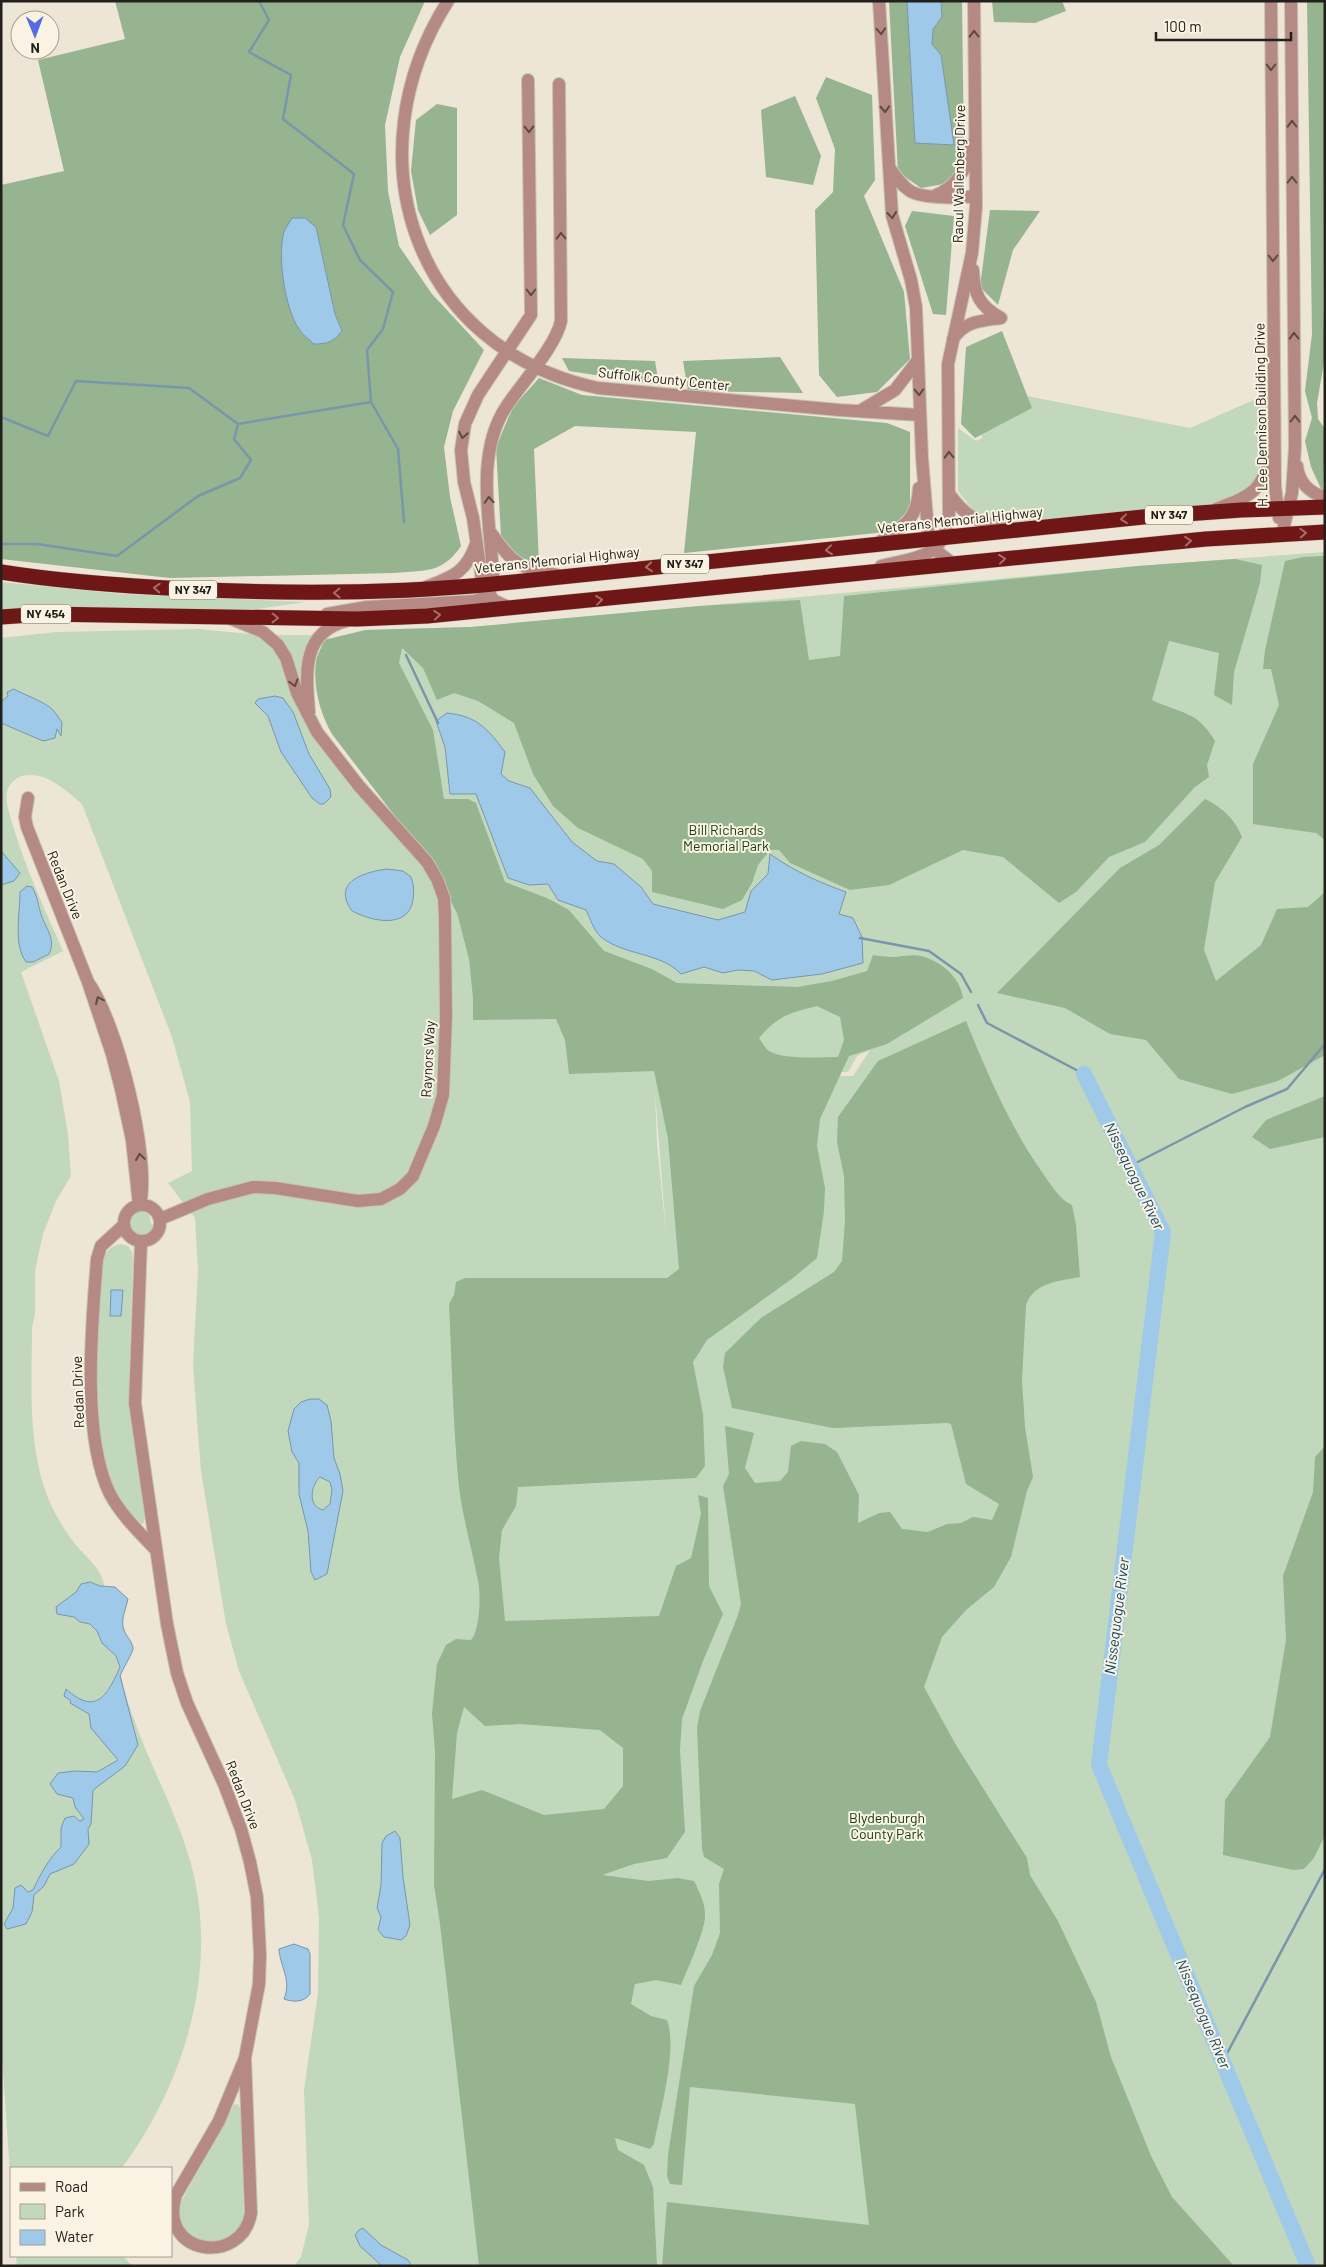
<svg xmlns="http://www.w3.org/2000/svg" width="1326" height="2267" font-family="Barlow,sans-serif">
<rect width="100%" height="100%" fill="#ede5d6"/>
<path fill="#c1d8bd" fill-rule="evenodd" d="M973,353L1027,396L1190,428L1256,399L1268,402L1266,456L1260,480L1224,504L997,524L973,510L958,491V428L976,441L982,438Z
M1325,552V2266H294L301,2257L309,2225L304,2090L318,1993L319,1917L312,1860L295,1800L239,1671L226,1624L201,1471L197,1420L193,1364L198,1270L195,1218L168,1183L192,1171L190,1102L172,1037L82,804C66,790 45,770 22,776C15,778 8,785 7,792C5,803 10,815 13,826C26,869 45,910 63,951L21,972L59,1081L68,1134L71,1176L56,1201L43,1234L35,1271V1313L32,1328C32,1389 26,1457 55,1513C60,1522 66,1532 72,1540C80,1552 97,1564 102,1578C106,1589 107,1602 109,1613C116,1647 120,1682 132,1714C150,1767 180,1818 193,1872C218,1975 183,2085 122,2168H11V2188L1,2042V638L56,632L199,629L262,635L278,649L296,694L349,785L443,888L431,863L332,734C320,713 313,687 316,662C317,655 322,647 324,640L364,630L471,627L1138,566ZM870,1050L853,1076L694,1072H848L857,1056ZM655,1092L666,1232V1233L657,1144Z
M1,582L122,594L306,602L244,611L1,614Z
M272,635H316L305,702Z
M141,1211L149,1214L151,1224L154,1225C150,1234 144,1237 135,1234L129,1224L134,1214Z
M121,1244L128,1246L132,1252L133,1260L129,1377L131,1412L144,1499L145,1518L143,1524C134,1523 129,1514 124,1506C84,1448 99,1334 102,1265C105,1253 108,1246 121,1244Z
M238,2104L241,2111L244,2218L239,2234L212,2247L182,2232L178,2215L182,2200L234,2105Z
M16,2256H123L132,2266H17Z"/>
<path fill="#95b48f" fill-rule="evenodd" d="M115,1H425L400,57L385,125L388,191L399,246L432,294L484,350L453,411L444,447L450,497L461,546C442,574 425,570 394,573L170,578L1,559V185L64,171L38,60L125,39ZM316,227L335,314L342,331L301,332C284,293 280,274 284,232Z
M889,1H907L915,143L954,145L941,55L932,44L933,29L942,17L941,1H962L964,157L950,183L921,188L898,172Z
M992,1H1062L1066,11L1035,23L994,22Z
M1307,1H1325L1323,309L1325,357L1317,403L1318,419L1325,429L1323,493L1311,467L1305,441L1312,418L1305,391L1312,334Z
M826,77L872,95L875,180L864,196L904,292L910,359L877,392L837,397L819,375L815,210L833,192L835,149L816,98Z
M795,96L821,156L813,185L766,177L761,110Z
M437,104L457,108V215L430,235L418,210L411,171L416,120Z
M990,210L1040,211L1013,250L998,305L980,287Z
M912,211L954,216L946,315L933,314L905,226Z
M1002,331L1032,408L975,438L961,424L966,347Z
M780,357L803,393L688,391L683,361Z
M562,358L655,361L659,385L569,371Z
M539,378L582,395L887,423L910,432V509L886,532L684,553L696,432L575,426L534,449L539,563L514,557L501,536L496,447L513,407Z
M1325,556V840L1316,833L1253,824V764L1279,705L1271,669H1263L1265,650L1285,561L1303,557Z
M1235,559L1262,565L1260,583L1234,672L1232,705L1214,695L1219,653L1169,641L1152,700C1181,714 1197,710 1215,741L1207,765L1209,777L1195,787L1145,842L1109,857L1076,892L1059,903L1003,857L963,850L889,885L850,890L790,863L779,850H770L758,865L752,883L742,900L723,909L652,892V871L643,859L578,828L553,806L533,774L514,723L478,701L454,693L437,700L423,668L402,648L399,663L433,730L444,799H468L476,803L505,882L547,898L569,910L604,951L652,969L677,983L797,987L832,981L867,971L873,955C880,956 887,957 893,957C902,957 911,954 921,956C941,961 960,977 963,998L887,1044L849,1056L820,1119L817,1146L825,1188L824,1211L817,1258L793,1278L707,1340L693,1362L703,1414L705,1466L696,1478L518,1487L516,1506L502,1530L499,1558L505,1621L659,1616L676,1566L691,1558L701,1514L698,1495L708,1498L709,1586L723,1614L703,1661L682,1719L680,1750L685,1832L667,1858L634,1864L602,1875L649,1881L678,1878L694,1881C699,1891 705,1903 705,1914C706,1930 687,1970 681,1985L656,1980L635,1984L631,2004L651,2016L667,2020C678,2050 660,2111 654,2144L650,2149L615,2138L618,2150L644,2165L653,2187L657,2266H479L440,1924L434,1885L435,1751L432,1714L437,1664L446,1645L456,1639L471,1640C480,1630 481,1594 478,1581C472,1549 463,1519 459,1487C453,1427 452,1365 449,1304L454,1295L456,1282L465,1278H667L679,1269L668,1139L654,1071L569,1074L565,1040L556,1019L473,1020V998L469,959L457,913L431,863L332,734C320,713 313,687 316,662C317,655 322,647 324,640L366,630L471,627L699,606L800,600L809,660L840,656L844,596L1138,566ZM817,1006L840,1017L844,1040L838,1057C820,1057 784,1060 769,1051C765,1048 762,1043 759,1038C778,1016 789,1013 817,1006ZM464,1707L485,1726L520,1724L600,1730L623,1748V1786L604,1809L544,1815L482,1790L452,1799L457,1733Z
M1205,799C1223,808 1235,819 1242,837L1215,882L1204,950L1216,981L1261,945L1277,909L1308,907L1325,892V1055L1278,1081L1232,1094L1179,1079L1146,1040L1110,1034L1065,1008L997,993L1120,868L1159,845Z
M966,1021C988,1075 1010,1127 1044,1175C1052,1186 1060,1200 1072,1205L1076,1225L1080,1277C1060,1281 1034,1282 1026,1305L1022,1380L1025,1427L1033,1477L1027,1491L1011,1557L994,1587L966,1610L942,1637L924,1687L956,1745L1027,1858L1030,1875L1058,1921L1096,2002L1111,2057L1151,2156L1172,2197L1234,2266H662L667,2202L869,2225L855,2104L690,2087L682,2185L670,2184L667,2176L668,2155L694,1986L712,1955L720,1933L719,1884L724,1869L704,1857L702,1849L697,1728L700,1711L738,1615L741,1604L723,1486L729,1474L725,1426L754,1433L745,1468L755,1483L780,1481L788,1472L791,1446L801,1441L825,1444L837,1452L859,1495L858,1523L879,1513L890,1512L902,1529L928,1532L947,1524L961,1523L973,1517L992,1520L999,1504L966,1484L951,1424L947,1423L833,1428L732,1408L723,1367L725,1353L761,1318L834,1272L842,1261L845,1221L844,1176L837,1142L838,1117L878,1061Z
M1325,1096V1137L1270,1149L1252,1137L1266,1120Z
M1325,1446V1835L1314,1858L1304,1869L1293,1870L1223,1855L1225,1800L1270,1737L1286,1640L1283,1576L1313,1492L1315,1457Z"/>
<path fill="#9ec9e8" stroke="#7996aa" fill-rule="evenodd" d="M907,1H941L942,17L933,29L932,44L941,55L954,145L915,143Z
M292,218H305L316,227L335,314L342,331C333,342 328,344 314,344C310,340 305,337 302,333C285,314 277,256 284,232C286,227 290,222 292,218Z
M14,689C24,695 44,701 53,710C56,713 59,719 62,722L61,736L57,729L55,738L43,741L1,723V702L8,696L7,692Z
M275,696L283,698L293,712L309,754L330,789L331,797L324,804H320L312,798L281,752L268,716L255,703L258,699Z
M447,713C477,716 488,729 505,752L501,774L509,781L530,788L572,842L597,861L614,864L641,887L653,904L718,920L745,912L751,891L768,874L770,854C794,871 818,882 846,892L839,914L853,918L862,937L863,963L822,974L772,980L754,971L738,970L723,973L704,967L681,974C660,952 625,956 601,937C594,931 590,918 586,910L558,900L548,884L529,885L508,878L476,794H450L445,747L436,721Z
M1,851L20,873L14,881L1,885Z
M387,869L403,871L411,877C414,885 414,891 413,900C408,930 371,921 352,911C331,882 364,872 387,869Z
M27,886L32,887C38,896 38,907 42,917C47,930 56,940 49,954L33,962H26C13,944 20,914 20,892Z
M111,1290H123L121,1316H110Z
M310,1399H319L327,1405L331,1421L334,1458L340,1474L343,1491L327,1574L315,1580L311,1572L308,1531L299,1494V1463L292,1452L288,1431L294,1409L301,1402ZM320,1477L330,1482L332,1490L330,1504L323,1510C307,1506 311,1485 320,1477Z
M90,1582L100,1586L115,1587L128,1599C126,1609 120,1620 124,1630C126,1636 132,1641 133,1648C134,1651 122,1670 120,1676L138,1745L125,1766L97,1787L93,1791L91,1824L88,1829L89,1844L87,1847L74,1864L50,1874L44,1886L34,1895L32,1912L26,1924L7,1929L4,1924L13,1908L15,1888L21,1885L28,1892L33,1890C40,1875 49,1858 61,1847V1828L65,1818L74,1816L80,1821L84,1819L75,1807L73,1798L57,1794L50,1784L58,1773L75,1771L97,1772L118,1760L91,1728L89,1714L70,1703L71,1701L64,1696L66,1689C96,1716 107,1696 120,1667L116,1656L102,1643L97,1631L90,1624L80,1622L74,1617L57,1614L56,1607L76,1592L81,1584Z
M395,1831L400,1838L403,1877L410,1925L406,1936L401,1940L384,1937L378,1930L381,1917L377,1908L381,1885L382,1843L386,1836Z
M294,1944L308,1949L310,1954V1994C304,2003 292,2002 284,1999C292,1980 280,1967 279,1949Z
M363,2228L381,2245L408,2260L412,2266H382L360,2246L355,2235L359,2230Z"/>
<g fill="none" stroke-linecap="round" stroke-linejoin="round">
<path stroke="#7996aa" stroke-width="2.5" d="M259,1L269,20L249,52L291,75L283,119L354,174L343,225L360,260L393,292L383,329L367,350L371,402L398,449L404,522
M1,417L48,436L76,381L189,388L238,424L371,402
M1,544H37L117,556L198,496L240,478L251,460L234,439L238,424
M406,655L438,723
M860,938L929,951L961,974L971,992
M978,1005L987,1023L1084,1074
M1130,1166L1245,1107L1287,1089L1325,1044
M1223,2061L1325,1869"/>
<path stroke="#9ec9e8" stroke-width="16" d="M1084,1074L1163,1232L1099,1765L1308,2266"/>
<defs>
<path id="minor" d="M448,1C350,155 413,349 598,388L839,410L920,415
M879,1L892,215L911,280L916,307L922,458L928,531L932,544L938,552L953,564
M1271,1L1275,486L1279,518
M889,167C895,176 901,185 910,191C923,199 960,198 976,196
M934,196C957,187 968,169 969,145
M973,270C974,294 979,306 1001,318
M953,339C965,321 980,321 1001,318
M860,411L895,390L918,360
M1297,466C1299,482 1309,493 1325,497
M950,495C969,521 980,522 1010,528
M1216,509C1252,495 1259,494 1272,456
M491,533C514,565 518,567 557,575
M1282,534L1292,493L1295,447L1291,1
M877,544C902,526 917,523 919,488
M881,566C913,558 942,559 949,520L948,364L972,253L976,207L974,1
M426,587C452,577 466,573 476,544
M510,608L493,600L482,580L473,518L464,482L461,450L465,424L478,395L531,315L528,80
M327,614L367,607L475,601C488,597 493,587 493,574C490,521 475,454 506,407C521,384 556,346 561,321L559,84
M309,712C306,674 301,633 346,621
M28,798L25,817L27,827L88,982
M124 1223a18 18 0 1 1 36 0a18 18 0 1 1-36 0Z
M139,1205L132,1140L121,1089L112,1054L88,982C117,1022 151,1157 140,1205
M160,1219L208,1199L253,1187L275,1188L358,1201L381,1199L400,1189L413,1176L434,1126L443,1095L446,1017L445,916L444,898L437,879L427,862L359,786L317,732L297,693L286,658L278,645L263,632L229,618
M124,1225L101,1246L97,1259C92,1323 81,1435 110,1494C121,1515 140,1533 156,1550
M141,1241L135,1403L167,1624L177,1673L187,1703L224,1784L241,1829L250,1862L257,1897L260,1955L259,1984L245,2058
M245,2058L251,2213C242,2267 157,2255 176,2195L219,2121Z"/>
<path id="highway" d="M1,572C63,582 124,586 186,589C288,594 390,594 493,584L1143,517L1241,510L1325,507
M1,617L45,614L357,619L427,616L1206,539L1325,532"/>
</defs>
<use href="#minor" stroke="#c8c2b4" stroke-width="14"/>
<use href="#highway" stroke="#c8c2b4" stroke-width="16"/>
<use href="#minor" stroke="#b58984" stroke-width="12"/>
<use href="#highway" stroke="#6f1617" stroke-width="15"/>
</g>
<defs><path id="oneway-chevron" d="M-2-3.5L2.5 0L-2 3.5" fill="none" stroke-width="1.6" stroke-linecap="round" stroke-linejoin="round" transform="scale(1.25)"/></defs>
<g stroke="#5d4a44">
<use href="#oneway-chevron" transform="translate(881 31) rotate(86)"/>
<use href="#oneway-chevron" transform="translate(974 34) rotate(-91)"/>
<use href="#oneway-chevron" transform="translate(1271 67) rotate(90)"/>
<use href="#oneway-chevron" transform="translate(885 109) rotate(87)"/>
<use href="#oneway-chevron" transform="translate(1292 124) rotate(-91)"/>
<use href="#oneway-chevron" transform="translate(529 129) rotate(89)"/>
<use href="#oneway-chevron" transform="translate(1292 180) rotate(-90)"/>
<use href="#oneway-chevron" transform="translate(892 215) rotate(83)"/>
<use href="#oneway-chevron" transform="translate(561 236) rotate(-91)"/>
<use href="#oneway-chevron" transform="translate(1273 258) rotate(90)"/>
<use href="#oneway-chevron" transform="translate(531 292) rotate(90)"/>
<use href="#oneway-chevron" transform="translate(1294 336) rotate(-91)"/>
<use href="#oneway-chevron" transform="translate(919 392) rotate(88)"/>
<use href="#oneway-chevron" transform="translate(1295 419) rotate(-90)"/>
<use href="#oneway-chevron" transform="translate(463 435) rotate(100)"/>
<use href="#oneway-chevron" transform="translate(949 455) rotate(-92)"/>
<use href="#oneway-chevron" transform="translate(489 500) rotate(-94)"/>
<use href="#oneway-chevron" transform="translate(294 683) rotate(74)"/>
<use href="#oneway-chevron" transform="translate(99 1000) rotate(-115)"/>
<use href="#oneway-chevron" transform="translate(140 1157) rotate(-98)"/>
</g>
<g stroke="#a76e69">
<use href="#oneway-chevron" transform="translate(1124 519) rotate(174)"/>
<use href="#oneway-chevron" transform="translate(1303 533) rotate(-3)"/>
<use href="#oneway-chevron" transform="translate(1188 541) rotate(-5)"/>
<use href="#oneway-chevron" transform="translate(829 550) rotate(174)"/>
<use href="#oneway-chevron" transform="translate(1002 559) rotate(-6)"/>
<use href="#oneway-chevron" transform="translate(649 567) rotate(175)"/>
<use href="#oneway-chevron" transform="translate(157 588) rotate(-177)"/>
<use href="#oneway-chevron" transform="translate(337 593) rotate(179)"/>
<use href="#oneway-chevron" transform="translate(599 600) rotate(-6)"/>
<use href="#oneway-chevron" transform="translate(437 615) rotate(-4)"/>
<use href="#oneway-chevron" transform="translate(275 618) rotate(1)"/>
</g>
<g text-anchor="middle" stroke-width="4" stroke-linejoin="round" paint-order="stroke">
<g fill="#faf3e4" stroke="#635f57" stroke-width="1">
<rect x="1145" y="505.5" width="48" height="19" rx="4"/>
<rect x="661" y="554.5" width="48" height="19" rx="4"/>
<rect x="169" y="580.5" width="48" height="19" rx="4"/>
<rect x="21" y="604.5" width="50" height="19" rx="4"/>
</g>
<g font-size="12" font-weight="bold" fill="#22201a">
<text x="1169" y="519">NY 347</text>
<text x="685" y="568">NY 347</text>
<text x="193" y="594">NY 347</text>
<text x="46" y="618">NY 454</text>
</g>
<g font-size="14" fill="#22201a" stroke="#faf3e4">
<text transform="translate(959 174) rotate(-89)" y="5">Raoul Wallenberg Drive</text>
<text transform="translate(664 379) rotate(6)" y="5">Suffolk County Center</text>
<text transform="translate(1261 415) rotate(-91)" y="5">H. Lee Dennison Building Drive</text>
<text transform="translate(960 520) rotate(-6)" y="5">Veterans Memorial Highway</text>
<text transform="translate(557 560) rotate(-6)" y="5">Veterans Memorial Highway</text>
<text transform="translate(65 885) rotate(68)" y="5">Redan Drive</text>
<text transform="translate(428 1059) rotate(-87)" y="5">Raynors Way</text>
<text transform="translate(78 1392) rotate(-92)" y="5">Redan Drive</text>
<text transform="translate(243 1795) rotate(69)" y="5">Redan Drive</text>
</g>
<g font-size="14" fill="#15400c" stroke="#faf3e4">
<text x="726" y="835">Bill Richards<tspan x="726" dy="16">Memorial Park</tspan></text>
<text x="887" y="1823">Blydenburgh<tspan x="887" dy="16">County Park</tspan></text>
</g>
<g font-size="15" font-style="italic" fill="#154766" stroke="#faf3e4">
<text transform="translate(1134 1176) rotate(64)" y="5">Nissequogue River</text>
<text transform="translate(1117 1616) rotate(-83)" y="5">Nissequogue River</text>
<text transform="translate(1203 2014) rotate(67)" y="5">Nissequogue River</text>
</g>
</g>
<rect width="1326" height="2267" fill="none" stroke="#22201a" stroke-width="5"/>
<rect x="10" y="2167" width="162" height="90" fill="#faf3e4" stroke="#a49f93"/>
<rect x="20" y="2183" width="25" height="8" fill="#b58984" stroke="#a49f93"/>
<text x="55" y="2192" font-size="15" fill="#22201a">Road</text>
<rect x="20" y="2204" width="25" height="15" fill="#c1d8bd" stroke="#a49f93"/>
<text x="55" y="2217" font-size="15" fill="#22201a">Park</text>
<rect x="20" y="2230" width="25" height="15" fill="#9ec9e8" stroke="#a49f93"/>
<text x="55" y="2242" font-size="15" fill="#22201a">Water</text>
<g transform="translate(35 35) rotate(179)"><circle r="24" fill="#faf3e4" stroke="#a49f93"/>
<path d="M0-4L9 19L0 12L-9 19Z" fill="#556ce2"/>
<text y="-8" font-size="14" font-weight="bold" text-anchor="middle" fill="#22201a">N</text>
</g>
<path d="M1156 32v8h135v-8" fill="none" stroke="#22201a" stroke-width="2.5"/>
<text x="1164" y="32" font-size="15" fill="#22201a" stroke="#faf3e4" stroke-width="4" paint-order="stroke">100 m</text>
</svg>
